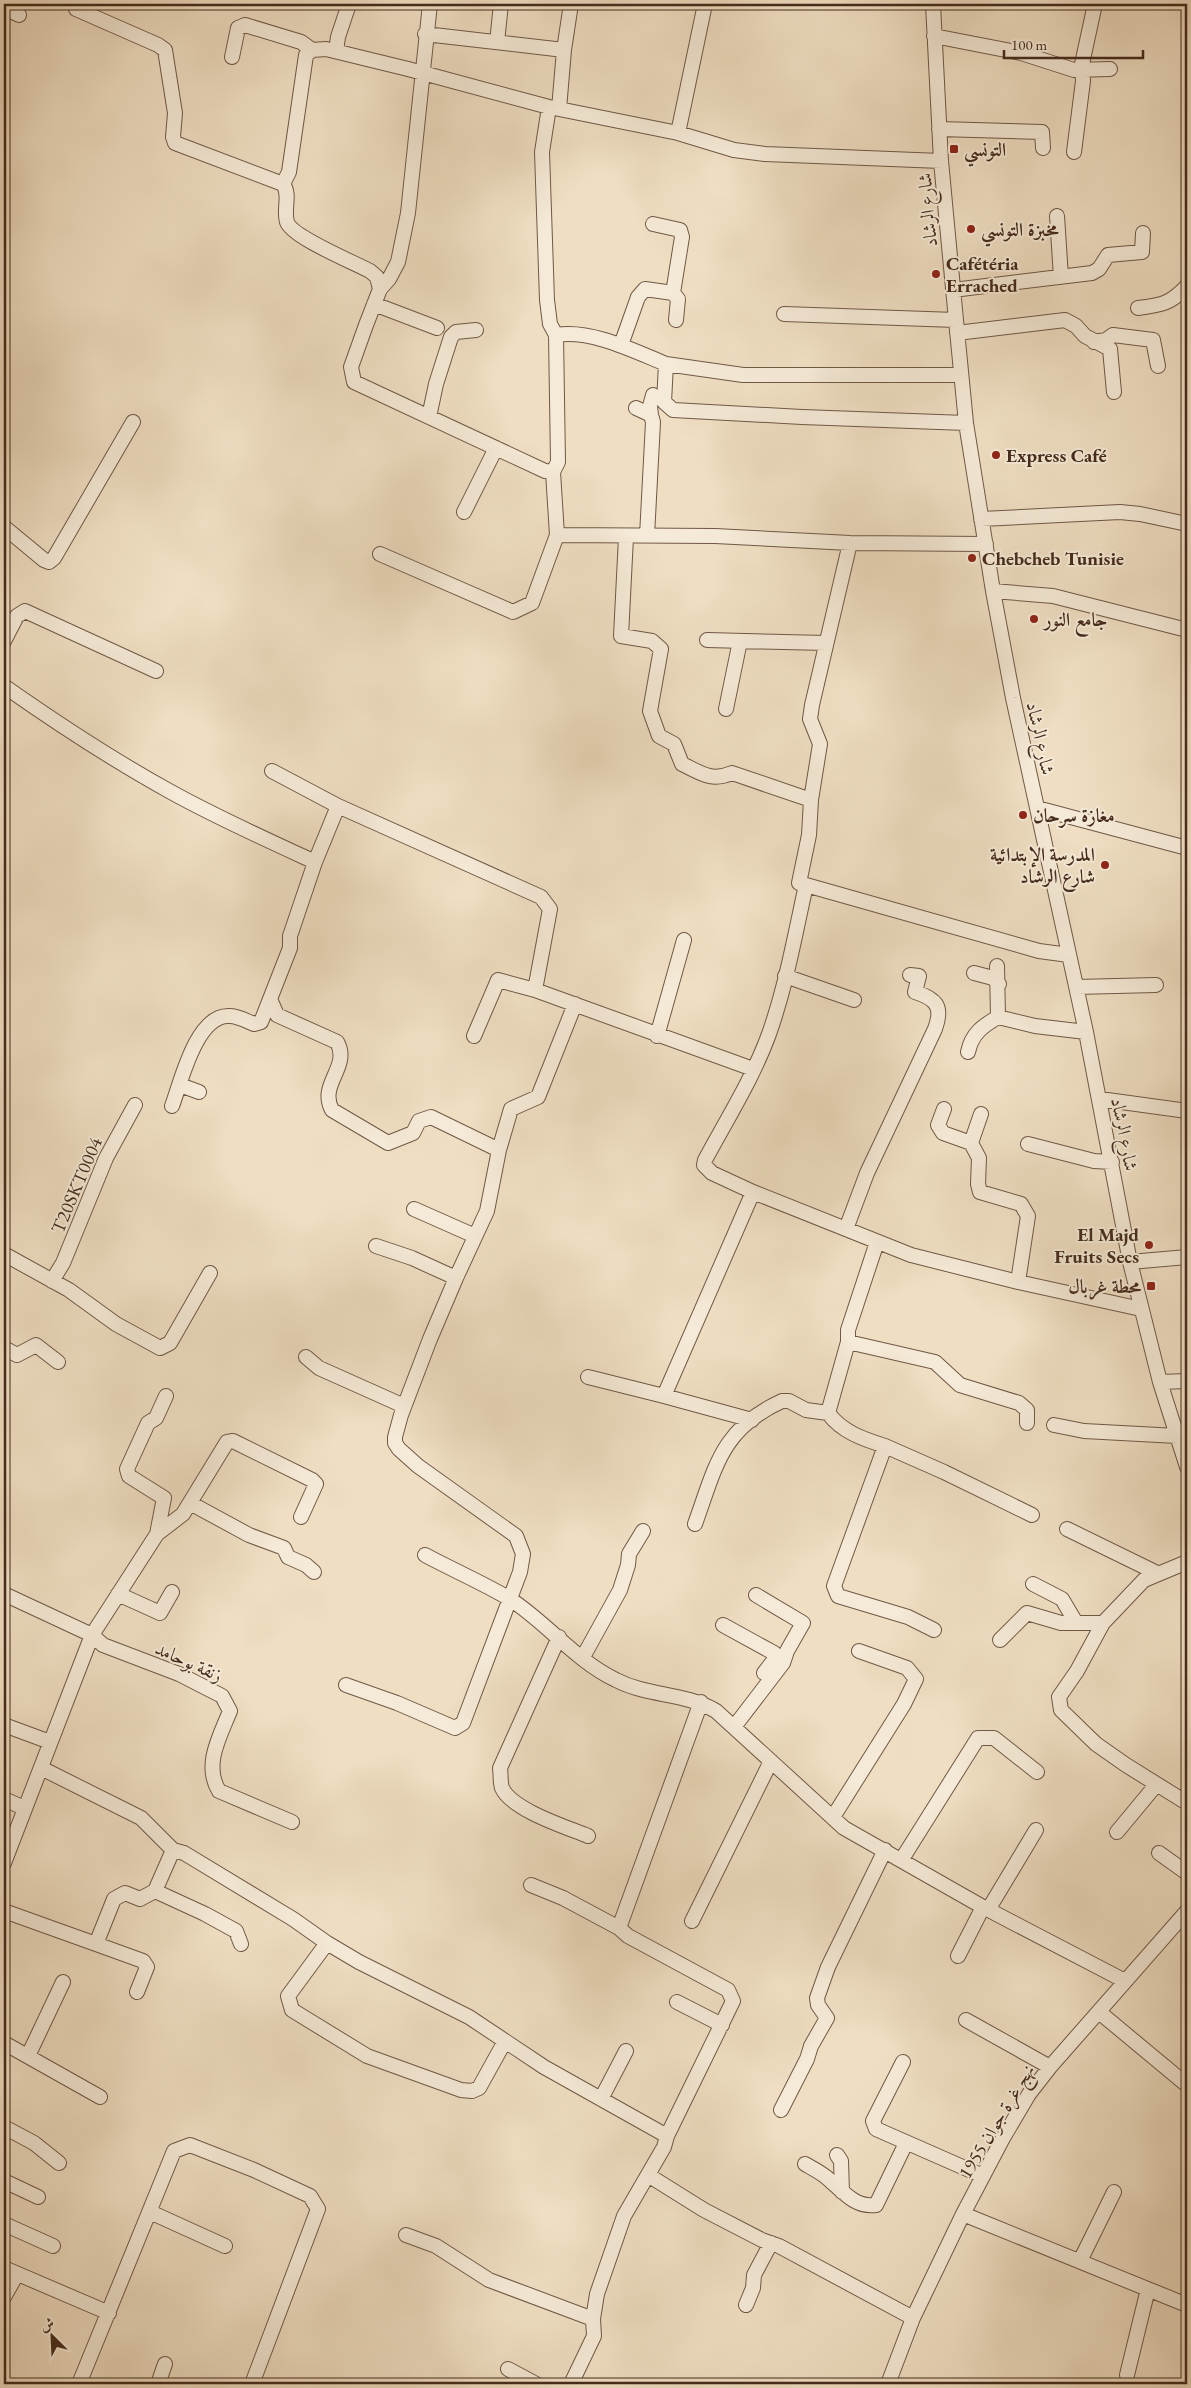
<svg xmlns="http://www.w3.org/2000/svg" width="1191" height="2388" font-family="'EB Garamond',Amiri,serif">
<rect width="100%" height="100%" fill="#efdec2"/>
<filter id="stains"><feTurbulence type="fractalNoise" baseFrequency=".004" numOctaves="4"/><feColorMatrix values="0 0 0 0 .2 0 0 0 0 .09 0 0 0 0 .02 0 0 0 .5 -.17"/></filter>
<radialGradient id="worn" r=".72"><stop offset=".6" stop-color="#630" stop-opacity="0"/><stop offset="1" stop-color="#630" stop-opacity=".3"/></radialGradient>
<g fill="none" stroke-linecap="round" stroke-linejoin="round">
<defs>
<path id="minor" d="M430,4L408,213L398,262L389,279L380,289L366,325L351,367L354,382L545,471L553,472L557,535L715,536L850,543L986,544
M933,4L941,161L956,320L966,423L993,591L1013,698L1086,1032L1130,1262L1160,1382L1187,1467
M4,8L19,15
M76,9L158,45L165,50L175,113L173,137L175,143L283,184C291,195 283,209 287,222C292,237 353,262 370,271L377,277L380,289
M425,34L564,50
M934,36L1021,53L1074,70L1110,69
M497,42L501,4
M336,51L338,37L349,4
M232,57L238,28L245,25L301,42L312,50
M549,107L542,152L547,300L550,324L556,335L558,462L553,472
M559,109L564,50L571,4
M939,129L1042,132L1043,148
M678,133L705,4
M1074,152L1083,81L1082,64L1095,4
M283,184L289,172L306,55L312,50L326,49L408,69L549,107L678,133L734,150L765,154L941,161
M1057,216L1061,277
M953,290L1092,273L1099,269L1108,255L1142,252L1143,233
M673,293L678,299L676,320
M374,304L437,328
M1138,308C1162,305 1170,304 1187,286
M784,314L956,320
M957,333L1065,320L1076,326L1085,336L1110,349L1114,392
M556,335C591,329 634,351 666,364L664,402L673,410L802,417L966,423
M1094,342L1106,340L1113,335L1153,340L1158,366
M621,345L638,297L645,289L673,293L682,237L680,230L653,224
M666,364L743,375H961
M636,408L651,415L653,422L647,536
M651,415L650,406L653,395
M429,417L436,384L451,337L456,332L476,330
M464,512L496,448
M981,519L1120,512L1140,514L1187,524
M4,527L44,560L49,562L54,558L133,422
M626,537L621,636L652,641L661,649L650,711L659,736L674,744L682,764C701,773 711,782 732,773L811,800
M380,554L513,612L532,603L557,535
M993,591L1053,596L1187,630
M707,640L826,643
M4,641L17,616L25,611L156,671
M4,686C58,724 113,760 171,792C218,818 267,840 315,862L338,806L541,897L550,909L535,990L753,1069
M726,709L740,641
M272,771L338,806
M1037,808L1187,848
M315,862L290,936V948L270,999L277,1015L337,1042C351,1067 318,1084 332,1110L388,1143L413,1133L419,1121L431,1117L499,1150
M806,885L799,883L809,835L811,800L820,744L810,719L812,705L850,543
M1069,955L1039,951L806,885C795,935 786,986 769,1034C753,1078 727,1119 705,1160L704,1165L712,1173L753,1192L911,1255L1018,1282L1141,1309
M997,966L998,1017
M974,973L993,978L999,984
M785,976L854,1000
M1076,987L1156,985
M474,1036L498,980L535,990
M657,1036L684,940
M968,1052C972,1033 983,1026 998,1017L1035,1026L1086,1032
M180,1085L199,1092
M1100,1099L1187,1111
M172,1106C181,1082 196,1016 228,1016C237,1015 246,1021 254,1024L261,1022L270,999
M944,1109L938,1125L943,1133L971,1143L979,1158L978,1184L980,1192L1021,1204L1028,1216L1018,1282
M971,1143L981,1114
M1028,1144L1094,1161L1112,1162
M414,1209L475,1236
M846,1229L867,1173L935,1029C943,1007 937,999 915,992L919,976L910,975
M376,1246L412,1258L456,1278
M4,1254L69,1290L116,1324L160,1348L170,1343L210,1273
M1130,1262L1187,1257
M52,1281L63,1263L106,1158L135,1105
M848,1342L935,1362L960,1385L1019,1403L1027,1410V1423
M4,1348L17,1355L36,1345L58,1362
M306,1357L319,1368L404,1406
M588,1377L664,1396
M1160,1382L1187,1381
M828,1413C842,1432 863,1439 885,1446L834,1586L838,1596L908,1617L934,1630
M752,1420L664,1396L753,1192
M1054,1425L1084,1431L1177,1436
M885,1446L944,1472L1032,1515
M190,1503L249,1535L284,1548L288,1557L306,1565L314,1572
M695,1524C716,1466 721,1429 782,1401H789L806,1410L828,1413L848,1342V1330L877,1242
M1067,1529L1157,1573
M157,1534L164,1498L129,1476L127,1469L148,1423L156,1418L166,1396
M425,1555C453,1570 483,1583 510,1599C547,1623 576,1661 616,1680C649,1697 684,1692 716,1711L844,1828L983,1907L1125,1981
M1033,1584L1062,1599L1075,1621
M4,1594L92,1635L103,1645L179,1674L222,1696L230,1711C220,1736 203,1765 219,1791L292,1822
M118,1594L160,1613L172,1592
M1103,1623L1077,1671L1059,1697L1061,1710L1096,1744L1126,1765L1187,1803
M723,1625L774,1653V1660L764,1673
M559,1637L500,1768C501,1774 500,1782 502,1788C512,1810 566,1827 588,1836
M1000,1640L1027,1613L1061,1623H1103L1144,1580L1187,1562
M583,1657L620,1590L628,1565L629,1554L643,1531
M346,1685L397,1703L455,1728L463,1723L520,1572L523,1554L516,1536L418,1466L399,1449L395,1443V1437L401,1415L430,1339L456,1278L487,1211L499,1150L511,1109L538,1097L575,1004
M4,1725L50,1742
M734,1727L783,1663L787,1651L803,1623L756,1595
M41,1768L141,1818L173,1850L184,1853L293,1919L327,1943L359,1962L469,2017L544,2067L667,2136
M4,1799L24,1808
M833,1817L904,1704L916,1679L907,1668L859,1651
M1117,1832L1156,1785
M1159,1853L1187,1873
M902,1859L978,1738H994L1037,1772
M4,1863L92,1635L157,1534L183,1514L227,1442L233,1441L312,1480L316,1484L301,1517
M531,1885L563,1898L619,1928
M155,1891L205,1914L236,1931L241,1944
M988,1910L1036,1830
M4,1911L96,1944L114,1899L125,1893L140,1899L155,1891L173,1850
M692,1921L771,1761
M327,1943L288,1996L292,2010L367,2056L461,2090L472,2091L479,2088L505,2041
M96,1944L143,1961L147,1967L137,1992
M958,1956L983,1907
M677,2002L722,2025
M1099,2012L1187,2085
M966,2020L1050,2067
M4,2043L100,2097
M28,2056L63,1982
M903,2062L873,2121L876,2129L983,2176
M601,2099L626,2051
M781,2110L807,2059L811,2046L827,2018L818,2005L817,1998L828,1967L885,1850
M4,2127L34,2143L59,2163
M837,2155L841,2161L842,2192
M805,2164C812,2168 820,2172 826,2177C842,2190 854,2208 876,2205L906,2143
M648,2175L704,2210L762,2240L779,2246L913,2318
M4,2181L38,2197
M150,2212L225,2246
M963,2214L1187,2305
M4,2224L53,2246
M406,2235L436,2246L489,2280L593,2319
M1080,2261L1114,2192
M4,2268L109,2313
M4,2297L17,2274
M746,2305L753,2288L754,2275L771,2243
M508,2369L536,2384
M1127,2375L1148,2289
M79,2384L174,2151L190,2145L254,2170L310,2196L318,2209L252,2384
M158,2384L165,2364
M571,2384L594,2336L593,2319L597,2294L624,2216L664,2147L667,2136L733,2001L728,1990L628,1936L619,1928L701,1702
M888,2384L913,2318L963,2214L1003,2138L1029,2094L1050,2067L1187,1911"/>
</defs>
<use href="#minor" stroke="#705846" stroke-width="16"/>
<use href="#minor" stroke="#f5ead7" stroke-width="14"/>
</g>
<g fill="#8f2418" stroke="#f5ead7" stroke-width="2">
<rect x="949" y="144" width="10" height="10" rx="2.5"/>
<circle cx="971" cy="229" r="5"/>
<circle cx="936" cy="274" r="5"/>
<circle cx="996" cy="455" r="5"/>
<circle cx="972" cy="558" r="5"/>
<circle cx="1034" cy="619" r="5"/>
<circle cx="1023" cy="815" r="5"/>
<circle cx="1105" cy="865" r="5"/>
<circle cx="1149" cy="1245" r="5"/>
<rect x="1146" y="1281" width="10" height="10" rx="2.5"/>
</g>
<g text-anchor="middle" stroke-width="4" stroke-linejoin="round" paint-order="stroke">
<g font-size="19" font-weight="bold" fill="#452b1c" stroke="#f5ead7" text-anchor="start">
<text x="964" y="156">التونسي</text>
<text x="981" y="236">مخبزة التونسي</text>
<text x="946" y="270">Cafétéria<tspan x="946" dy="22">Errached</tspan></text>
<text x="1006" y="462">Express Café</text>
<text x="982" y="565">Chebcheb Tunisie</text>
<text x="1044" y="626">جامع النور</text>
<text x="1033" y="822">مغازة سرحان</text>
<text x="1095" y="861" text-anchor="end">المدرسة الإبتدائية<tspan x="1095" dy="22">شارع الرشاد</tspan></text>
<text x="1139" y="1241" text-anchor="end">El Majd<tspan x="1139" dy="22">Fruits Secs</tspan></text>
<text x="1141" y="1293" text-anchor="end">محطة غربال</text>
</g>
<g font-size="19" fill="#452b1c" stroke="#f5ead7">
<text transform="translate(927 210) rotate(-95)" y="7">شارع الرشاد</text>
<text transform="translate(1041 738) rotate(78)" y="7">شارع الرشاد</text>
<text transform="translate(1125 1134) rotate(79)" y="7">شارع الرشاد</text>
<text transform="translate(76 1185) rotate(-67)" y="7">T20SKT0004</text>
<text transform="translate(189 1661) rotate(24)" y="7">زنقة بوحامد</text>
<text transform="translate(996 2121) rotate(-59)" y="7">نهج غرة جوان 1955</text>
</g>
</g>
<rect width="1191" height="2388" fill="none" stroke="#efdec2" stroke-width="20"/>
<rect x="5" y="5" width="1181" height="2378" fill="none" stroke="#452b1c" stroke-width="2.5"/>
<rect x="10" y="10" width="1171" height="2368" fill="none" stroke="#452b1c"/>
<g transform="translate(52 2336) rotate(336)" stroke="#f5ead7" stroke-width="4" paint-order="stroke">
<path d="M0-4L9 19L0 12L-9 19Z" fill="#452b1c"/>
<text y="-8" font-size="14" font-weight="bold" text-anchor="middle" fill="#452b1c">ش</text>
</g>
<path d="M1004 50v8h139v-8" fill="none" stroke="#452b1c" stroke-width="2.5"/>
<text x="1011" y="50" font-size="15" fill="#452b1c" stroke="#f5ead7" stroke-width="4" paint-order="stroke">100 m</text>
<rect width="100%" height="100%" filter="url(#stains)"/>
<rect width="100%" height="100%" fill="url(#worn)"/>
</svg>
